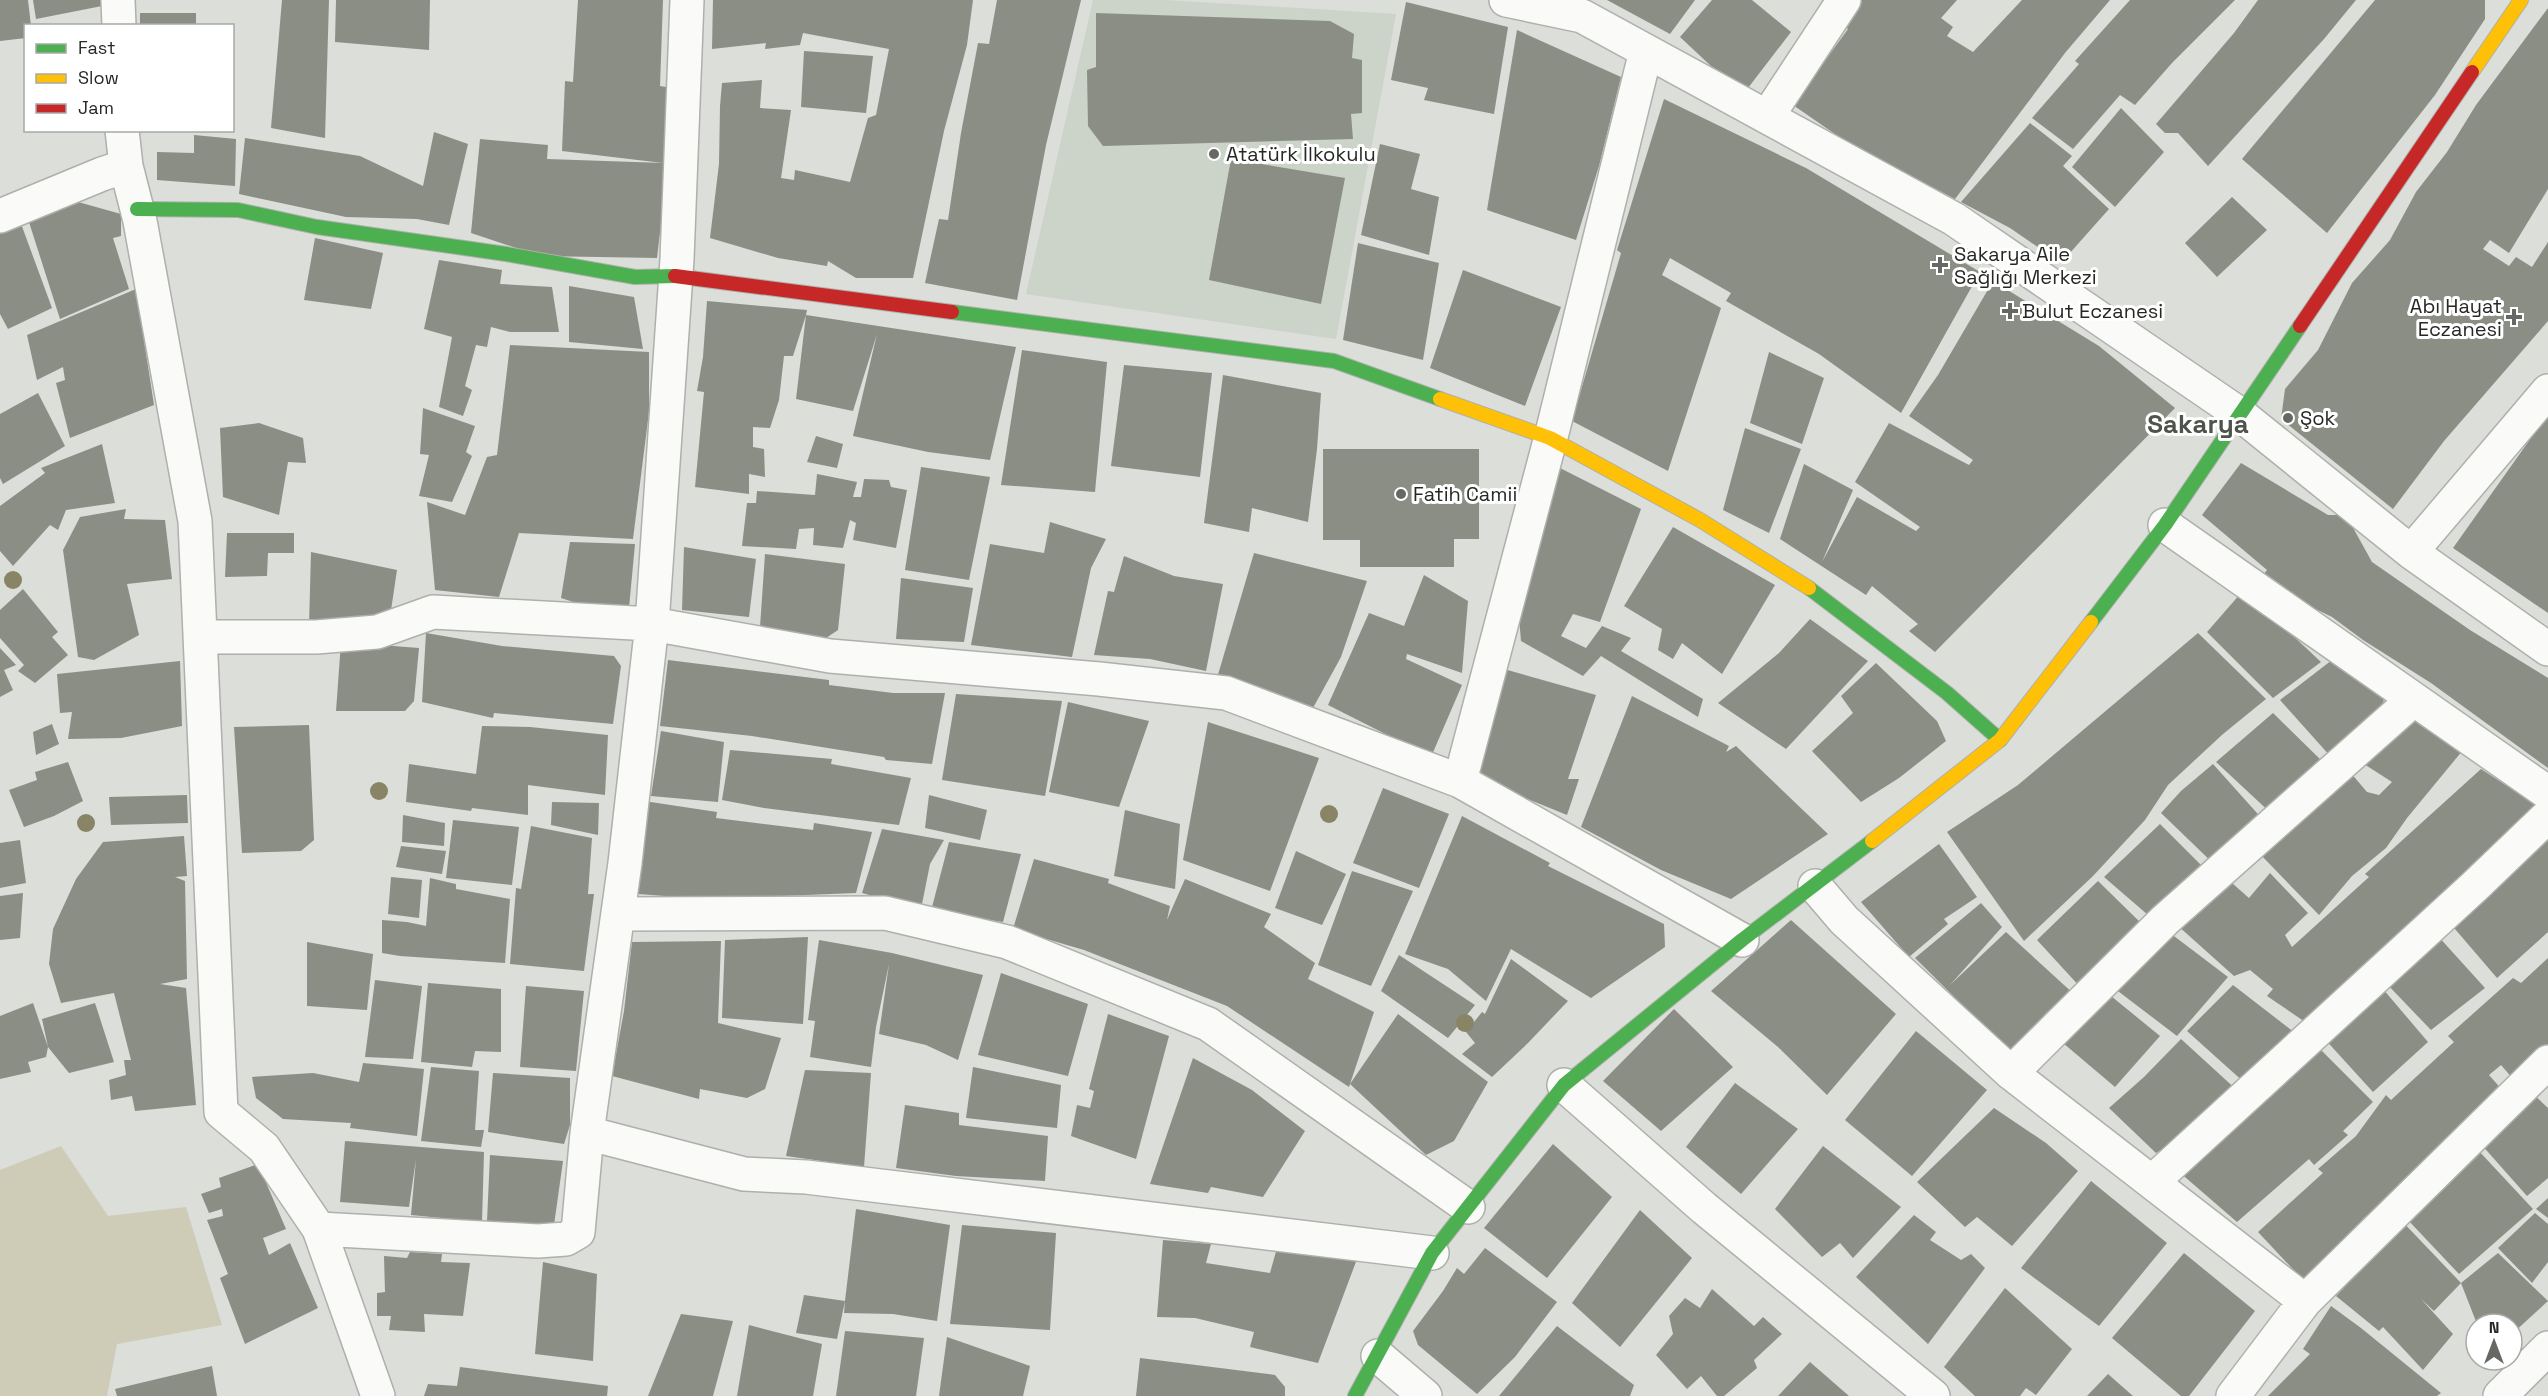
<svg xmlns="http://www.w3.org/2000/svg" width="2548" height="1396" font-family="'Space Grotesk',sans-serif">
<rect width="100%" height="100%" fill="#dbded9"/>
<path fill="#ccd3c8" d="M1093,0H1165L1396,14L1336,339L1026,294Z"/>
<path fill="#ceccb7" d="M61,1146L108,1216L186,1207L222,1325L117,1344L107,1396H0V1170Z"/>
<path fill="#8b8e84" d="M0,0H28L31,26H26V38L0,41Z
M33,0H102V6L36,19Z
M282,0H329L325,138L271,128Z
M336,0H430L429,50L335,42Z
M578,0H663L660,86L672,88L668,164L657,258L540,256L471,233L480,139L548,145L547,159L663,163L562,151L565,81L573,82Z
M713,0H973L967,45L944,131L913,278H856L828,261L827,266L778,258L710,238L719,164L720,106L722,83L762,80L760,108L791,110L781,178L794,180L795,170L850,182L868,118L876,115L889,49L803,33L800,45L765,49L766,43L712,49Z
M997,0H1081L1046,145L1017,300L925,283L939,219L948,220L961,133L978,43L989,44Z
M1607,0H1695L1670,34Z
M1712,0H1752L1791,32L1748,88L1711,66L1680,37Z
M1861,0H1957L1941,18L1953,27L1947,36L1973,52L2022,0H2110L2065,53L1955,199L1848,143L1793,105L1848,29L1844,26Z
M2130,0H2235L2172,63L2135,105L2120,95L2073,149L2032,118L2079,64L2075,61Z
M2258,0H2356L2324,39L2208,166L2178,133H2165L2156,124L2234,33Z
M2375,0H2485V19L2435,95L2327,233L2242,159Z
M1406,2L1508,27L1494,114L1424,100L1428,88L1391,80Z
M2548,8V189L2509,253L2490,240L2483,249L2509,266L2516,257L2532,267L2548,242V321L2444,441L2393,509L2281,419L2285,389L2318,350L2352,283L2390,240L2416,192L2447,152L2476,105Z
M140,13H196V26H140Z
M1096,13L1330,21L1354,34L1352,58L1362,60V113L1351,114L1353,139L1103,146L1088,126L1087,70L1096,67Z
M1517,30L1621,77L1599,166L1576,240L1487,210Z
M804,51L873,56L866,113L801,107Z
M1664,99L1806,168L1980,272L1901,413L1819,354L1726,301L1731,293L1670,258L1662,275L1721,308L1668,471L1572,421L1621,253L1617,250Z
M2121,108L2164,152L2115,207L2072,167Z
M2030,123L2072,156L2063,166L2109,209L2061,263L2010,228L1961,202Z
M434,132L468,144L449,225L417,219L346,217L239,194L245,138L360,156L423,186Z
M194,135L236,139L235,186L157,180V152L194,153Z
M1380,144L1420,154L1411,189L1439,197L1429,255L1361,235Z
M1231,159L1345,178L1321,304L1209,280Z
M2232,197L2267,230L2217,277L2185,243Z
M71,200L121,214V236L113,238L129,289L60,319L28,219Z
M20,221L52,308L8,329L0,314V229Z
M315,238L383,253L371,309L304,300Z
M1358,243L1439,263L1423,360L1343,340Z
M439,260L502,270L500,284L552,287L559,332H510L491,327L487,347L476,345L465,386L472,390L463,416L439,407L452,337L424,329Z
M1463,270L1561,307L1525,406L1430,368Z
M1993,281L2099,346L2175,408L1935,652L1909,631L1918,624L1872,586L1866,595L1780,539L1804,464L1853,490L1822,562L1857,497L1916,531L1920,527L1855,482L1889,423L1969,465L1973,460L1909,416L1938,375Z
M569,286L634,297L643,349L569,342Z
M136,289L154,405L70,438L56,383L65,380L63,367L37,380L27,335Z
M707,301L807,310L806,315L1016,347L990,460L928,452L853,436L877,334L853,411L796,399L806,315L793,356H784L779,400L770,428L753,427V447L764,449L765,477L749,474V494L695,487L704,392L697,391L703,357Z
M510,345L649,352V412L633,539L519,533L499,597L435,590L427,502L465,515L487,457L497,455Z
M1022,350L1107,362L1095,492L1001,485Z
M1769,352L1824,378L1802,444L1750,423Z
M1124,365L1212,373L1200,477L1111,466Z
M1223,375L1321,393L1317,449L1308,522L1252,508L1249,532L1204,523Z
M38,393L65,446L3,484L0,478V414Z
M423,408L475,426L466,452L472,456L452,502L419,496L429,455L420,454Z
M2548,414V613L2453,548Z
M259,423L303,438L306,463L288,462L279,515L223,497L220,428Z
M1745,428L1801,449L1769,533L1723,510Z
M816,436L843,444L837,468L807,462Z
M102,444L115,503L66,510L58,530L50,525L13,566L0,551V506L45,473L41,468Z
M1323,449H1479V539H1454V567H1360V540H1323Z
M2241,463L2328,515H2346L2372,562L2470,630L2548,678V768L2431,683L2363,640L2332,617L2283,593L2264,574L2267,570L2202,515Z
M921,467L990,477L969,580L905,570Z
M1558,467L1641,509L1600,622L1573,614L1561,636L1586,648L1602,626L1631,638L1621,651L1703,699L1698,717L1601,656L1583,676L1521,641L1518,606Z
M817,474L857,482L853,497H861L864,479L889,480L891,487L907,490L896,548L853,540L856,523L850,520L843,548L813,545L814,528L799,529L796,549L742,546L747,503H756L757,491L815,495Z
M126,509L124,519L165,520L172,579L127,584L139,635L94,660L78,657L63,550L80,517Z
M1050,522L1106,539L1091,568L1072,657L971,645L990,544L1044,553Z
M1673,527L1775,585L1722,674L1682,643L1673,659L1658,650L1662,629L1624,606Z
M227,533H294V553H268L267,576L225,577Z
M570,542L635,544L629,608L595,609L561,598Z
M684,547L756,559L749,617L682,610Z
M311,552L397,570L390,617L309,626Z
M1254,553L1367,581L1341,657L1313,708L1217,678Z
M765,554L845,564L838,630L823,640L760,627Z
M1124,556L1174,576L1223,584L1206,671L1150,659L1094,655L1108,591L1114,592Z
M1424,575L1468,601L1462,673L1407,654L1406,659L1462,685L1431,757L1328,705L1369,613L1404,626Z
M901,578L973,588L964,642L896,639Z
M23,589L58,632L52,637L68,655L35,683L18,671L24,665L0,638V610Z
M2241,593L2275,619L2321,662L2273,698L2207,632Z
M1810,619L1868,661L1786,749L1718,703L1779,653Z
M426,633L502,646L614,656L621,666L613,724L494,713L493,718L422,702Z
M2198,633L2266,699L2223,734L2168,785L2145,820L2093,876L2024,941L1947,832L2018,785Z
M341,642L419,648L414,701L405,711H336Z
M0,648L16,665L4,670L13,690L0,697Z
M668,660L829,680V685L893,693H945L932,764L886,760L884,757L752,736L660,726Z
M2332,660L2384,697L2383,706L2331,757L2280,700Z
M180,661L182,726L121,738L68,739L72,712L60,713L57,674Z
M1876,663L1937,721L1946,741L1899,778L1861,802L1812,751L1853,713L1841,696Z
M1504,669L1596,695L1568,779H1579L1567,815L1476,778Z
M956,694L1062,701L1045,796L942,780Z
M1632,696L1729,746L1726,752L1736,746L1828,834L1731,899L1661,870L1581,827Z
M1068,702L1149,721L1119,807L1049,792Z
M2273,713L2324,763L2274,816L2216,762Z
M2411,719L2463,750L2407,818L2386,848L2352,876L2319,915L2260,854L2350,772L2367,792L2379,795L2392,782L2364,764Z
M1208,722L1319,758L1270,891L1183,860Z
M52,724L59,744L36,755L33,732Z
M309,725L314,840L301,851L242,853L234,727Z
M482,726L530,727L608,735L605,795L528,785V815L472,808L471,811L406,802L409,764L476,774Z
M661,731L724,742L718,802L651,796Z
M730,750L832,759L831,764L911,778L899,825L764,808L722,800Z
M68,762L83,801L54,816L24,827L9,790L37,780L35,772Z
M2213,764L2265,822L2217,867L2161,813L2181,791Z
M2481,769L2544,810L2311,1026L2267,996L2273,989L2250,970L2234,976L2177,925L2224,876L2249,898L2270,873L2308,913L2285,935L2292,947L2369,877L2365,874Z
M1383,788L1449,814L1419,888L1353,863Z
M187,795L188,823L111,825L109,797Z
M929,795L987,810L980,840L925,828Z
M644,801L717,812L716,818L813,830L814,823L872,832L856,893L705,899L638,894Z
M552,802L599,803L598,835L551,825Z
M1125,810L1180,824L1175,889L1114,876Z
M403,815L445,823L444,846L402,842Z
M1462,816L1550,863L1548,866L1664,924L1665,947L1591,998L1511,949L1486,1001L1448,969L1405,954Z
M453,820L519,827L512,885L446,878Z
M2160,824L2205,869L2148,915L2104,877Z
M531,826L592,838L588,894H594L584,971L510,964L516,888L521,889Z
M882,829L944,840L930,864L921,909L862,893Z
M184,836L187,876L175,877L185,881L187,979L160,984L186,988L196,1105L135,1111L132,1096L111,1100L109,1080L126,1075L124,1060H131L114,993L61,1003L49,964L53,929L76,879L103,842Z
M2548,837V932L2497,978L2449,922Z
M20,840L26,883L0,888V843Z
M949,842L1021,854L1003,922L931,911Z
M1939,844L1977,897L1944,919L1948,924L1909,957L1861,902Z
M401,846L446,851L442,874L396,867Z
M1296,851L1346,874L1322,925L1275,908Z
M1034,859L1109,879L1108,883L1170,906L1167,920L1185,879L1271,914L1264,927L1315,963L1308,979L1374,1012L1349,1087L1227,1006L1084,950L1013,929Z
M1352,871L1413,891L1371,986L1318,965Z
M391,877L422,880L419,918L388,914Z
M430,878L456,884V889L510,899L505,963L400,956L382,953V920L407,922L426,926Z
M2098,881L2143,925L2082,989L2037,940Z
M23,893L20,938L0,940V896Z
M1981,903L2002,927L1950,985L2006,932L2076,996L2056,1018L2047,1012L2012,1054L1915,958Z
M1791,920L1896,1014L1827,1095L1778,1047L1711,991Z
M2166,930L2228,977L2177,1036L2110,985Z
M2437,935L2485,988L2431,1030L2383,980Z
M808,937L803,1024L722,1018L725,940Z
M819,940L892,953L983,975L958,1060L926,1045L879,1034L889,964L876,1027L871,1067L810,1057L815,1021L808,1020Z
M721,941L718,1023L781,1038L765,1089L747,1098L700,1089L699,1099L612,1076L624,1011L632,942Z
M307,942L373,954L367,1010L307,1006Z
M1399,955L1475,1005L1448,1038L1381,991Z
M2548,958V1048L2514,1080L2501,1065L2489,1075L2504,1092L2408,1183L2365,1217L2304,1281L2258,1232L2323,1173L2318,1169L2356,1136L2386,1095L2391,1100L2454,1042L2448,1036L2513,978L2521,983Z
M1511,959L1568,1001L1528,1043L1492,1077L1462,1054L1475,1043L1466,1032L1482,1012L1485,1014Z
M1001,973L1088,1004L1068,1076L978,1055Z
M375,980L422,986L413,1059L365,1057Z
M2377,982L2428,1042L2373,1092L2322,1036Z
M428,983L501,989V1052L475,1051L472,1067L421,1062Z
M2233,985L2299,1036L2246,1084L2187,1031Z
M526,986L584,991L576,1071L520,1067Z
M2111,996L2160,1036L2115,1087L2063,1043Z
M33,1003L48,1047L42,1019L95,1003L114,1062L69,1073L48,1047L46,1057L28,1062L31,1072L0,1079V1016Z
M1674,1009L1733,1067L1661,1131L1603,1081Z
M1108,1014L1169,1036L1136,1159L1071,1136L1077,1105L1090,1108L1094,1091L1089,1089Z
M1398,1014L1488,1082L1454,1141L1426,1155L1350,1084Z
M1916,1031L1987,1090L1912,1176L1845,1120Z
M2181,1039L2239,1092L2168,1146L2156,1153L2109,1108L2144,1077Z
M2313,1042L2373,1102L2343,1131L2348,1135L2314,1165L2309,1159L2237,1222L2178,1171L2202,1148L2206,1155L2224,1138L2218,1130Z
M1193,1058L1252,1090L1305,1131L1263,1197L1211,1187L1208,1193L1150,1184Z
M363,1063L424,1069L417,1136L350,1128L351,1123L283,1119L256,1098L252,1077L313,1073L359,1082Z
M431,1067L479,1071L475,1130H484L481,1147L421,1141Z
M973,1067L1061,1085L1057,1128L966,1118Z
M805,1070L871,1073L864,1167L786,1156Z
M493,1073L570,1078V1125L564,1144L488,1132Z
M1735,1083L1798,1129L1741,1194L1686,1147Z
M2531,1092L2548,1108V1178L2527,1196L2480,1143Z
M905,1105L959,1113V1125L1048,1136L1045,1181L956,1176L896,1168Z
M1994,1108L2046,1143L2078,1171L2012,1246L1977,1217L1965,1227L1917,1182Z
M345,1141L484,1152L482,1222L411,1215L416,1159L409,1207L340,1202Z
M1553,1144L1612,1197L1547,1278L1484,1228Z
M1823,1146L1901,1207L1853,1258L1840,1243L1822,1257L1775,1209Z
M2477,1149L2533,1209L2459,1274L2407,1219Z
M490,1155L563,1161L554,1225L487,1221Z
M258,1164L286,1229L263,1238L269,1255L290,1243L318,1308L245,1344L220,1278L228,1274L207,1220L223,1216L222,1209L209,1213L201,1194L221,1187L219,1178Z
M2091,1181L2167,1243L2099,1326L2021,1268Z
M2548,1198V1218L2536,1209Z
M856,1209L950,1225L937,1321L893,1314L844,1313L845,1301L837,1339L796,1333L804,1295L845,1301Z
M1640,1210L1692,1258L1620,1347L1572,1303Z
M2535,1213L2548,1224V1262L2532,1283L2498,1248Z
M1914,1215L1936,1232L1930,1240L1961,1260L1971,1254L1985,1268L1928,1344L1856,1277Z
M2398,1217L2461,1283L2498,1253L2548,1301L2512,1334V1324H2477L2461,1283L2434,1311L2421,1299L2453,1334L2423,1370L2383,1327L2379,1331L2336,1296L2366,1264Z
M962,1225L1056,1233L1050,1330L950,1324Z
M1163,1240L1211,1244L1206,1263L1270,1273L1277,1248L1357,1259L1318,1363L1250,1347L1254,1332L1195,1318L1157,1317Z
M1485,1248L1557,1302L1515,1357L1477,1394L1418,1345L1413,1331L1443,1291L1457,1268L1464,1274Z
M410,1252L442,1254L441,1262L470,1263L463,1316L424,1314L425,1332L389,1330L391,1316H377V1293L385,1292L384,1256L407,1258Z
M2184,1253L2255,1311L2189,1396H2181L2112,1338Z
M543,1262L597,1274L593,1361L535,1354Z
M2005,1288L2072,1349L2036,1395L2026,1388L2020,1396H1975L1944,1367Z
M1712,1289L1754,1326L1763,1317L1782,1334L1754,1360L1757,1368L1724,1396H1717L1701,1376L1687,1389L1656,1355L1673,1334L1669,1316L1685,1298L1700,1308Z
M2331,1306L2361,1328L2441,1393L2437,1396H2268L2310,1354L2303,1349Z
M681,1314L733,1321L713,1396H648Z
M749,1325L822,1344L813,1396H737Z
M1557,1326L1634,1385L1630,1396H1499Z
M845,1331L924,1338L916,1396H836Z
M947,1337L1030,1366L1023,1396H939Z
M1140,1358L1275,1375L1285,1387V1396H1136Z
M1810,1362L1849,1396H1778Z
M212,1366L217,1396H117L115,1389Z
M460,1367L608,1386L607,1396H424L428,1384L457,1386Z
M2108,1374L2133,1396H2087Z"/>
<g fill="none" stroke-linecap="round" stroke-linejoin="round">
<defs>
<path id="street" d="M118,0L119,26
M1506,0L1582,16L1954,219L2241,415L2411,552L2548,649
M1767,117L1844,0
M122,130L126,166L140,221L195,521L221,1112L264,1148L319,1229L378,1396
M0,216L102,174L126,166
M2165,525L2548,793
M2411,552L2548,391
M200,637H316L377,632L433,612L652,624L830,656L1099,679L1226,693L1460,781L1742,940
M1460,781L1553,429L1646,51
M1815,886L1844,920L2011,1073L2305,1301
M618,914L885,913L1007,942L1208,1024L1468,1207
M2011,1073L2165,920L2413,700
M1564,1085L1704,1208L1933,1396
M587,1133L744,1174L806,1177L1432,1253
M2153,1181L2475,886L2548,816
M319,1229L538,1241L566,1239L578,1232L587,1133L625,863L652,624L677,259L687,0
M1378,1356L1425,1396
M2233,1396L2305,1301L2548,1062
M2500,1396L2548,1348"/>
<path id="fast" d="M137,209L238,210L317,227L506,254L635,277L675,276
M952,312L1334,361L1440,399
M1809,588L1947,693L2000,740
M2091,622L2165,525L2300,326
M1355,1396L1432,1253L1564,1085L1742,940L1872,841"/>
<path id="slow" d="M2472,72L2521,0
M1440,399L1550,438L1700,520L1809,588
M1872,841L2000,740L2091,622"/>
<path id="jam" d="M675,276L952,312
M2300,326L2472,72"/>
</defs>
<use href="#street" stroke="#aeb0ac" stroke-width="36"/>
<use href="#fast" stroke="#aeb0ac" stroke-width="16"/>
<use href="#slow" stroke="#aeb0ac" stroke-width="16"/>
<use href="#jam" stroke="#aeb0ac" stroke-width="16"/>
<use href="#street" stroke="#fafaf9" stroke-width="33"/>
<use href="#fast" stroke="#4caf50" stroke-width="14"/>
<use href="#slow" stroke="#ffc107" stroke-width="14"/>
<use href="#jam" stroke="#c62828" stroke-width="14"/>
</g>
<g fill="#888465">
<circle cx="13" cy="580" r="9"/>
<circle cx="379" cy="791" r="9"/>
<circle cx="1329" cy="814" r="9"/>
<circle cx="86" cy="823" r="9"/>
<circle cx="1465" cy="1023" r="9"/>
</g>
<g fill="#656863" stroke="#fff" stroke-width="2">
<circle cx="1214" cy="154" r="6"/>
<path d="M1937 256h6v6h6v6h-6v6h-6v-6h-6v-6h6z"/>
<path d="M2007 302h6v6h6v6h-6v6h-6v-6h-6v-6h6z"/>
<path d="M2511 308h6v6h6v6h-6v6h-6v-6h-6v-6h6z"/>
<circle cx="2288" cy="418" r="6"/>
<circle cx="1401" cy="494" r="6"/>
</g>
<g text-anchor="middle" stroke-width="6" stroke-linejoin="round" paint-order="stroke">
<g font-size="20" fill="#262824" stroke="#fff" text-anchor="start">
<text x="1226" y="161">Atatürk İlkokulu</text>
<text x="1954" y="261">Sakarya Aile<tspan x="1954" dy="23">Sağlığı Merkezi</tspan></text>
<text x="2502" y="313" text-anchor="end">Abı Hayat<tspan x="2502" dy="23">Eczanesi</tspan></text>
<text x="2022" y="318">Bulut Eczanesi</text>
<text x="2300" y="425">Şok</text>
<text x="1413" y="501">Fatih Camii</text>
</g>
<g font-size="26" font-weight="bold" fill="#4e534b" stroke="#fff">
<text x="2198" y="433">Sakarya</text>
</g>
</g>
<rect x="24" y="24" width="210" height="108" fill="#ffffff" stroke="#a8a9a7" stroke-width="1.5"/>
<rect x="36" y="44" width="30" height="9" fill="#4caf50" stroke="#a8a9a7" stroke-width="1.5"/>
<text x="78" y="54" font-size="18" fill="#262824">Fast</text>
<rect x="36" y="74" width="30" height="9" fill="#ffc107" stroke="#a8a9a7" stroke-width="1.5"/>
<text x="78" y="84" font-size="18" fill="#262824">Slow</text>
<rect x="36" y="104" width="30" height="9" fill="#c62828" stroke="#a8a9a7" stroke-width="1.5"/>
<text x="78" y="114" font-size="18" fill="#262824">Jam</text>
<g transform="translate(2494 1342)"><circle r="28" fill="#ffffff" stroke="#a8a9a7" stroke-width="1.5"/>
<path d="M0-4.5L10 22L0 15L-10 22Z" fill="#656863"/>
<text y="-9" font-size="16" font-weight="bold" text-anchor="middle" fill="#262824">N</text>
</g>
</svg>
